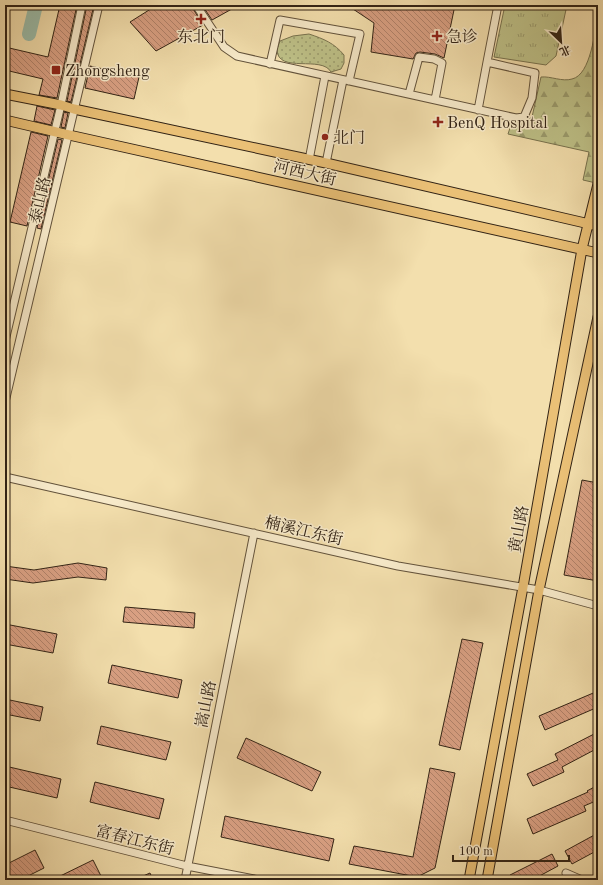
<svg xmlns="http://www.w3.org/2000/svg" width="603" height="885" font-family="'Old Standard TT','Noto Serif SC',serif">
<defs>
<pattern id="grass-dots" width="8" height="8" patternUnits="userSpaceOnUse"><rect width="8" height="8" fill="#bec188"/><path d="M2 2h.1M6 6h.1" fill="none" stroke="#9b9c6e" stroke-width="1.8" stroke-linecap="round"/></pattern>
<pattern id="forest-firs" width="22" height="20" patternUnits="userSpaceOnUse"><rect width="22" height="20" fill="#bec188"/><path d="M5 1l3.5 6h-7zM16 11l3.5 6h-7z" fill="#9b9c6e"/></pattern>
<pattern id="park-tufts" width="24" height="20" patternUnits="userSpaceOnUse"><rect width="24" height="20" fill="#bec188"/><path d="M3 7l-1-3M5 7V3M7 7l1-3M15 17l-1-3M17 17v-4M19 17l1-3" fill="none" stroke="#9b9c6e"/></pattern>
<pattern id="building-back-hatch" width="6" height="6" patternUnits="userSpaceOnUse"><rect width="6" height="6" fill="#d9a083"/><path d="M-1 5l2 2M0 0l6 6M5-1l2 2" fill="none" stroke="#b1826a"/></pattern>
</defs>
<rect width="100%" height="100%" fill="#f3dfad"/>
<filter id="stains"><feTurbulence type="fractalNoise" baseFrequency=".005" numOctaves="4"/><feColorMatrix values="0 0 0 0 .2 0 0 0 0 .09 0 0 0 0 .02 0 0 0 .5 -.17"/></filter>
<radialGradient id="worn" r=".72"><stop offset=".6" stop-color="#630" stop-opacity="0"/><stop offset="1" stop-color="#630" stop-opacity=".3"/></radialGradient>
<path fill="url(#grass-dots)" stroke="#78724e" d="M309,34C324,39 334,43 344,55V63L341,69L331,72C322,55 278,74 277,50C277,48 279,44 280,41L293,36Z"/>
<path fill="url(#forest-firs)" stroke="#78724e" d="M598,14V175L596,183L583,180L589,152L508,134L511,125L522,124L532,117L541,77C551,76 562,82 572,79C591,75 595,30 598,14Z"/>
<path fill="url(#park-tufts)" stroke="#78724e" d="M505,5H567L556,56L546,65L494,57Z"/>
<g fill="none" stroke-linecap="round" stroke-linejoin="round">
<path stroke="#9bbdaa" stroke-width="14" d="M29,34L36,5"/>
</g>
<path fill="url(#building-back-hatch)" stroke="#322315" d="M60,5H77L57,98L39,95L43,79L5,70V47L48,57Z
M87,5H94L71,102L67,101Z
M157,5H189L192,7L203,25L156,51L130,22Z
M202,5H239L212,20Z
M347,5H455L444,58L435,54L420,52L416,53L413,59L371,52L374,23Z
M90,66L139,77L134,99L85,88Z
M37,106L55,110L51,125L34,121Z
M64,112L68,113L65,128L61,127Z
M31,132L48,136L27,226L10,222Z
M58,139L62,140L41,229L37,228Z
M582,480L598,483V581L564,575Z
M78,563L107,568L106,580L78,577L33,583L5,579V566L34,570Z
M125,607L195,613L194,628L123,622Z
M5,624L57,634L53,653L5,644Z
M462,639L483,643L460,750L439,745Z
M112,665L182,680L178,698L108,683Z
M598,691V707L545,730L539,716Z
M5,699L43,707L40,721L5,714Z
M101,726L171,742L166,760L97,744Z
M598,732V748L562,767L564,772L533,786L527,774L558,760L555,754Z
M246,738L321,772L312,791L237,758Z
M5,766L61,779L57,798L5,786Z
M430,768L455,773L435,868L417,877L349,864L354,846L413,857Z
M95,782L164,799L159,819L90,802Z
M598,785V800L584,806L586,811L533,834L527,819L588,792L587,791Z
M225,816L334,839L329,861L221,837Z
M598,833V850L572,864L565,851Z
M35,850L44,868L20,880H5V865Z
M552,854L558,866L532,880H513L510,875Z
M93,860L103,880H52Z
M150,873L153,880H134Z"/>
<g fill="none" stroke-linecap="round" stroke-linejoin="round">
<defs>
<path id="minor" d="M196,5L224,47L237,56L516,118L524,117L532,98L535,73L487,62L478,110
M487,62L498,5
M270,64L280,20L360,34L349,81
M409,94L419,57L434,59L442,63L435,100
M309,160L325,76
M326,163L343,80
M5,341L61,105L82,5
M5,402L99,5
M5,477L398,566L539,590L598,606
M5,820L187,866L259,880
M566,873L582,880
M185,880L254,533"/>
<path id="major" d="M5,94L61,105L74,109L326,163L598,226
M5,120L69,135L598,253
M469,880L523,587L582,249L598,184
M487,880L539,590L598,317"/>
</defs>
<use href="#minor" stroke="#62523b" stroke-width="9"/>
<use href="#major" stroke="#322315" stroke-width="11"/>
<use href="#minor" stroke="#f7eaca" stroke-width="7"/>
<use href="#major" stroke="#eac076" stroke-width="9"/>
</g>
<g fill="#8f2418" stroke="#f7eaca" stroke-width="1.5">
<path d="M199 13h4v4h4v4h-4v4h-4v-4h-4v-4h4z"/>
<path d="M435 30h4v4h4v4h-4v4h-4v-4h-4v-4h4z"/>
<rect x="51" y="65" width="10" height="10" rx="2"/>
<path d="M436 116h4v4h4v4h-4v4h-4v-4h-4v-4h4z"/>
<circle cx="325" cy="137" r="4"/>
</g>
<g text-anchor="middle" stroke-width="3" stroke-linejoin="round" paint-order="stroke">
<g font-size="16" fill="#322315" stroke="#f7eaca" text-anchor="start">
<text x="201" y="42" text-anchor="middle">东北门</text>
<text x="446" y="42">急诊</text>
<text x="65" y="76">Zhongsheng</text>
<text x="447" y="128">BenQ Hospital</text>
<text x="333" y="143">北门</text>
</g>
<g font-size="16" fill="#322315" stroke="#f7eaca">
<text transform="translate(305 172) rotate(13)" y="6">河西大街</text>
<text transform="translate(39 200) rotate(-77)" y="6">泰山路</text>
<text transform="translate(518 529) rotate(-80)" y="6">黄山路</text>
<text transform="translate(304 530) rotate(13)" y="6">楠溪江东街</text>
<text transform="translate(205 704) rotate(-79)" y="6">嵩山路</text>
<text transform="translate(135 839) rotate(14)" y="6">富春江东街</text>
</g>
</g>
<rect width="603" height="885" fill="none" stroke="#f3dfad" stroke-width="20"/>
<rect x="6" y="6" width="591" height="873" fill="none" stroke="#322315" stroke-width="2"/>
<rect x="10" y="10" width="583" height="865" fill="none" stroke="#322315"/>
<g transform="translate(561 42) rotate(155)" stroke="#f7eaca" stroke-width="3" paint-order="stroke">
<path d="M0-3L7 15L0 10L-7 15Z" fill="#322315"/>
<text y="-6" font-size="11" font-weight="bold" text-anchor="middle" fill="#322315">北</text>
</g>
<path d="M453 855v6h116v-6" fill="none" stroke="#322315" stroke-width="2"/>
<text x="459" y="855" font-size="12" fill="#322315" stroke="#f7eaca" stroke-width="3" paint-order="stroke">100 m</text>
<rect width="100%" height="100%" filter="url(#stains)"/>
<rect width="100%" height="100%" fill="url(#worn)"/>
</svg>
